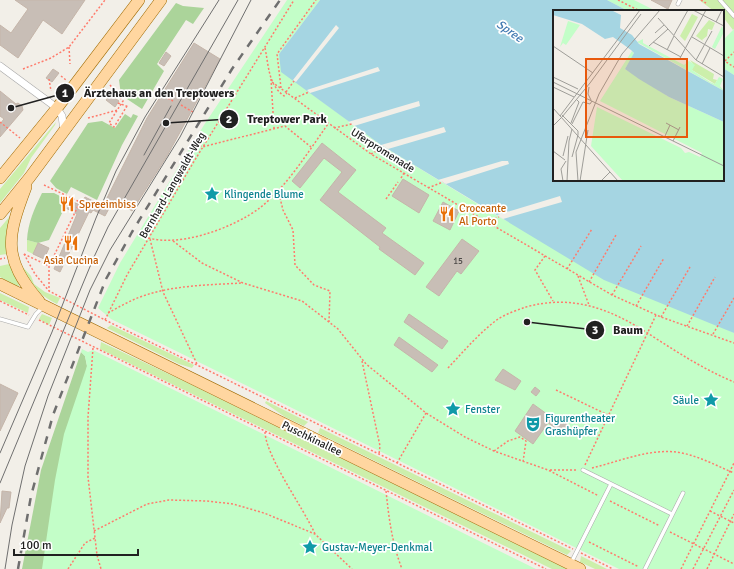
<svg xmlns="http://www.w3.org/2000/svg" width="734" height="569" font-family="Signika,sans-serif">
<rect width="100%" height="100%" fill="#f2efe8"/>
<path fill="#ccefab" d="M699,0H734V29L733,30L723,17V11H714Z
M56,122L55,125L31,158L24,173L0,203V189Z
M10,216L6,235L7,254L0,255V228Z
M27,240L38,243L33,254L27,251Z
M9,264L19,285L18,287L0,277V266Z
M20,264L31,276L34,284L45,292L60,298L57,304C36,293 31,284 20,264Z
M0,293L29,307L28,313L0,300Z
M42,314L52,318L49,325L39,319Z
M111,325L194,365L192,368L179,364L107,328Z
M101,342L190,384L567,569H552L100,349Z
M266,401L308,422L304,426L285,417L265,403Z
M320,428L571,551L567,555L318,433Z
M581,556L607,569H595L580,562Z"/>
<path fill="#abd49a" d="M176,3L183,6L204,8L193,24L186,20L157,64L164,71L142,109L121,95L119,80Z
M125,114L131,118L133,114L138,116L122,145L97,200L71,187L67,194L56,188L50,181L88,123L102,121L115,128Z
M42,193H54L66,199L62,206L63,211L49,240L38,243L27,240C28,223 34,209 42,193Z
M81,352L85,356L87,366L65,569H22L41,470Z"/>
<path fill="#c3fec8" d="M287,0H320L279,54L293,80L381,145L499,217L734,333V569H619L111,319L98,308L120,263L204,125Z
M607,0H634L656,11H628Z
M734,29V75L723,68V40Z
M82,349L88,352L93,350L536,569H42L55,480L64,434L87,366L85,356L81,352Z"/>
<path fill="#a5d5e2" d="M320,0H607L628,11H554V180H723V68L734,75V333L604,280L381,145L281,72L279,54Z"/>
<path fill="#f2efe8" d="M336,25L339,28L296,82L293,80Z
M378,67L380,71L310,93L307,90Z
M419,101L420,106L354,126L348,122Z
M444,127L446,132L388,149L381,145Z
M502,161H508L509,164L446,184L438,180Z
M560,196L562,202L503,219L497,215Z"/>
<path fill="#c8beb6" stroke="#c5b5a9" d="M15,0H85L62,34L43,20L18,58L0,45V25L11,33L28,9Z
M651,0H672L668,9Z
M194,43L220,59L167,156L132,211L114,199L105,216L93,210L91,213L89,212L60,272L54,269L77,214L62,206L66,199L80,205L85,197L103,206L147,118Z
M166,52L171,56L164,66L159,63Z
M53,69L59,73L52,82L46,78Z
M0,91L16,104L18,103L22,106L23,110L0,137V124L4,119L0,116Z
M110,95L119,101L115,107L106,100Z
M322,143L356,170L338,192L386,228L382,233L424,263L415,275L379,249L380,247L320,200L342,172L324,158L300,188L292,181Z
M403,179L429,195L419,213L392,196Z
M443,202L459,211L450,230L433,221Z
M462,239L479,251L461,274L457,271L439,296L426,287Z
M38,243L49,248L44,259L33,254Z
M409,314L448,341L442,349L404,322Z
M399,337L438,365L432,372L394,345Z
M503,369L521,381L515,390L495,380Z
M0,384L18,393L0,431Z
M535,387L540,391L536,396L531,392Z
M533,404L558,422L560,419L567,424L564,431L561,432L548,423L533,444L515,431Z
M2,491L11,492L9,508H7L0,523Z"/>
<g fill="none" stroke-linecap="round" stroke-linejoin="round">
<defs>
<path id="service" d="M720,0L734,16
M678,4L680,0
M0,319L28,327L36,314L43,307
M583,470L672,514
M571,563L611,484
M645,569L683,493"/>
<path id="minor" d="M0,66L57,108L62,116L64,131"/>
<path id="primary" d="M0,178L57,108L139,0
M26,187C7,237 2,258 39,301
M0,214L30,177L161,0
M0,284L580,569"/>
</defs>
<use href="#service" stroke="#a8a8a8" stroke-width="4.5"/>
<use href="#minor" stroke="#a8a8a8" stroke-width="8"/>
<use href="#primary" stroke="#9f6a00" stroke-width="12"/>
<path stroke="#ff7b6c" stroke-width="1.5" stroke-dasharray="2 2" stroke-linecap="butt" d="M618,0L640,11
M701,0L706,3
M69,47L70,64
M265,48C269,67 268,84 284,96L287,93
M723,60L734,67
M725,61L734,52
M23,69L51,58L69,47L105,0
M61,76L66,80
M49,79L51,91
M271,79L274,129
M272,82L371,154L612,295L661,317L734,343
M110,85L123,101L109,123L114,127L127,106
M281,88L277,54L316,0
M286,92L294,81
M161,94L173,101
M295,98L309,92
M118,103L129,107
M181,105L193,112
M88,118L118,110
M0,122L20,138
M334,128L352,124
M196,144L202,147L285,126L311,147
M194,148L197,142
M371,154L384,147
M401,178L404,173
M44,185L80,202
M428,188L443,182
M278,190L283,210L293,230L295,265L314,285L330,291L329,322
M386,199L398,182
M487,221L499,217
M141,235C173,251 234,228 261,207C288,185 308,152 328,124
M150,239L163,292L197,364
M173,241L202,263L243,283L302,301L338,329L366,364L426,413L465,437L494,451L548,470L599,496
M24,254L35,274L49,291L105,320L573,549
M24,254L49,266L80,202L81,203
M545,256L535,270L553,301
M0,259L5,258
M49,266V291
M567,269L592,229
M578,276L589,305
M589,282L616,235
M612,295L641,246
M0,301L29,315
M636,306L664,258
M108,313C117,308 126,303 135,299C168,285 208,285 243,283
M661,317L690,267
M39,320L546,569
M105,320L127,275L193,163L294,0
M687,326L715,277
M713,334L734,298
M93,348L88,417V477L97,555L101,569
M362,361L380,446L379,454
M448,368C464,351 479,333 498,319C506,314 517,310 526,307C572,294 611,309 649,334C677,352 703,369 734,382
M556,390L608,415
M265,432C266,457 303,507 315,534
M494,451L508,441L520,437L526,441L523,462
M397,463L426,413
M585,465L656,315
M592,468C621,461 652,447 682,453C701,457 717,466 734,473
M550,470H578
M386,491C389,519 392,543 402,569
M610,501L660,526
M710,511L734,523
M94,531L147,504L169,500L207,501L233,504L264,513L315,534L352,569
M670,532L734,564
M589,542L639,567
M581,553L613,569
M68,569L85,543L95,538
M681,569L734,463
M693,569L734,490
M707,569L734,514"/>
<use href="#service" stroke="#fff" stroke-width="3.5"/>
<use href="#minor" stroke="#fff" stroke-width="7"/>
<use href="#primary" stroke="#ffd6a0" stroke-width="11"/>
<path stroke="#6f6f6f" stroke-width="1" d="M144,155L171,106
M0,453L52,332L96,218L116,171L145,117L219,0
M0,483L94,257L108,227L238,0
M5,569L12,525L25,466L48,396L90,290L110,250L180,137L251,0"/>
<path stroke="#6f6f6f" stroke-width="2.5" stroke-dasharray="8 8" stroke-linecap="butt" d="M18,569L31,496L53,415L106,279L132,232L232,69L280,0"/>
</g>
<defs>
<symbol id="sight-bare" viewBox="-9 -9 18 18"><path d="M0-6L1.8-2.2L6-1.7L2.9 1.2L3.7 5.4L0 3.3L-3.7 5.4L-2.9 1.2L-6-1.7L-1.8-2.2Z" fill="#0f9aa8" stroke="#fff" stroke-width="2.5" paint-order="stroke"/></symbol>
<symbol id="restaurant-bare" viewBox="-9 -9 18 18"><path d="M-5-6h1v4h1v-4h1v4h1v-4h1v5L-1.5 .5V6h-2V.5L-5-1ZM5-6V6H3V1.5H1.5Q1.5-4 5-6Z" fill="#e8710a" stroke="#fff" stroke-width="2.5" paint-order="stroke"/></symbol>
<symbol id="theatre-bare" viewBox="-9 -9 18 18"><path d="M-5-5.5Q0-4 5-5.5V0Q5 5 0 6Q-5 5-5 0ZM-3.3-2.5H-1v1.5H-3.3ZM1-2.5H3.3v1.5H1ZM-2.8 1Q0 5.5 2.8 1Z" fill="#0f9aa8" stroke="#fff" stroke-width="2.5" paint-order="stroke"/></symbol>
</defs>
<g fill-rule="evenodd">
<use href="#sight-bare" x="201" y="183" width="22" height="22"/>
<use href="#restaurant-bare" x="56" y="193" width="22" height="22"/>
<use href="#restaurant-bare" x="436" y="203" width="22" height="22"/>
<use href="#restaurant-bare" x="60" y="232" width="22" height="22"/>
<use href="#sight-bare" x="700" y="389" width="22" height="22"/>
<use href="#sight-bare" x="442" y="398" width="22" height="22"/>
<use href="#theatre-bare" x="522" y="413" width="22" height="22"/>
<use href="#sight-bare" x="299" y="536" width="22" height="22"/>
</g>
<g text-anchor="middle" stroke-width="3.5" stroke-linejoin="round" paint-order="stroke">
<g font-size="9" fill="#4b4846">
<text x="458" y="264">15</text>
</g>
<g font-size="11" fill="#212121" stroke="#fff">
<text transform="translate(383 150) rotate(32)" y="4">Uferpromenade</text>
<text transform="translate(172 185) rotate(-60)" y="4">Bernhard-Langwaldt-Weg</text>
<text transform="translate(312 438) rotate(26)" y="4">Puschkinallee</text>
</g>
<g font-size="11" fill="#0d838f" stroke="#fff" text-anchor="start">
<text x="224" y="198">Klingende Blume</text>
<text x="699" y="404" text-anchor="end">Säule</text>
<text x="465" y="413">Fenster</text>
<text x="545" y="422">Figurentheater<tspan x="545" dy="13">Grashüpfer</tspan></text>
<text x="322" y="551">Gustav-Meyer-Denkmal</text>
</g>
<g font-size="11" fill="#c56008" stroke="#fff" text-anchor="start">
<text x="79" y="208">Spreeimbiss</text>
<text x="459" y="212">Croccante<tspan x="459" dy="13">Al Porto</tspan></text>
<text x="71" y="264" text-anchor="middle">Asia Cucina</text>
</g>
<g font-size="12" font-style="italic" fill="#427ab2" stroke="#fff">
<text transform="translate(510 31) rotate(35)" y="4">Spree</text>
</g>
</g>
<g transform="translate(553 10)">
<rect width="171" height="171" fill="#f2efe8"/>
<path d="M139,4L145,7L132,31L127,26ZM156,10L162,13L159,20L155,19L154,26L149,30L151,32L143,26ZM137,50L161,64L160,69L164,70L162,74L139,60L140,54Z" fill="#ccefab"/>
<path d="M15,11L27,15L13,35L10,33L7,37ZM169,16L171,22L162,39L159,37ZM90,29V33L131,55L136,51L142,55L139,60L157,72L162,74L166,67L170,69L167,76L171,81L84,32ZM79,41L81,44L72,59L116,87L171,112V171H70L38,136L44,97L128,138L132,143L136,142L147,147L149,143L47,91Z" fill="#c3fec8"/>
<path d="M0,0H58L68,5L67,18L79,25L86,34L171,81V112L116,87L86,69L72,59L81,43L78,40L60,27L52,29L29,14L0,5Z" fill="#a5d5e2"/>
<path fill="none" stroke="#9e9d98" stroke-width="1" d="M140,0L171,16M105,8L143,50L171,67M163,12L169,0M102,23L111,15M121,25L135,0M139,27L171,46M100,32L128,47M0,36L40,63M96,36L115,19M114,40L121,26M126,50L153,0M143,50L159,21M149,54L157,38M0,67L25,79M0,72L171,156M0,77L21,87M36,77L35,84L38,90M0,98L65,171M9,105L25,121V125M7,106L87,0M9,107L37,73L88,4M18,113L26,92L24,90M113,113L126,120M19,114L30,92L37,94L39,91M0,116L9,107M112,126L117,115M120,131L127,117M0,141L12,150M10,146L15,126M19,147L25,125M10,171L8,159L13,151M14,171L16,131L19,119M25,171L23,142L46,84L69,44L107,0M27,171L35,120M48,171L57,162"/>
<path fill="#e8590c" fill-opacity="0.15" stroke="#e8590c" stroke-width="2" d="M33,49H134V127H33Z"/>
<rect width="171" height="171" fill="none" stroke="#212121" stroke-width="2"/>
</g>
<path fill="none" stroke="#212121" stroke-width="1.5" d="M11 108L65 93M166 123L229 119M527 322L595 330"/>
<g fill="#212121" stroke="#fff" stroke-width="1.5">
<circle cx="11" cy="108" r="4"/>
<circle cx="166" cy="123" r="4"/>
<circle cx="527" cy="322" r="4"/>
<circle cx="65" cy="93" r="10"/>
<circle cx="229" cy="119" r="10"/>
<circle cx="595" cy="330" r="10"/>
</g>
<g font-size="12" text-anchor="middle" font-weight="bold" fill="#fff">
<text x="65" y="97">1</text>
<text x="229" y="123">2</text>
<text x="595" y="334">3</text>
</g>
<g font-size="12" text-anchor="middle" font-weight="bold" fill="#212121" stroke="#fff" stroke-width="3.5" stroke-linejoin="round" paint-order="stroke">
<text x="159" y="97">Ärztehaus an den Treptowers</text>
<text x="287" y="123">Treptower Park</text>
<text x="628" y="334">Baum</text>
</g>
<path d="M14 549v6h124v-6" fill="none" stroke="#212121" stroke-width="2"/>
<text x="20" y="549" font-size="12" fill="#212121" stroke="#ffffff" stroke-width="3" paint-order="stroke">100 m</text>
</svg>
